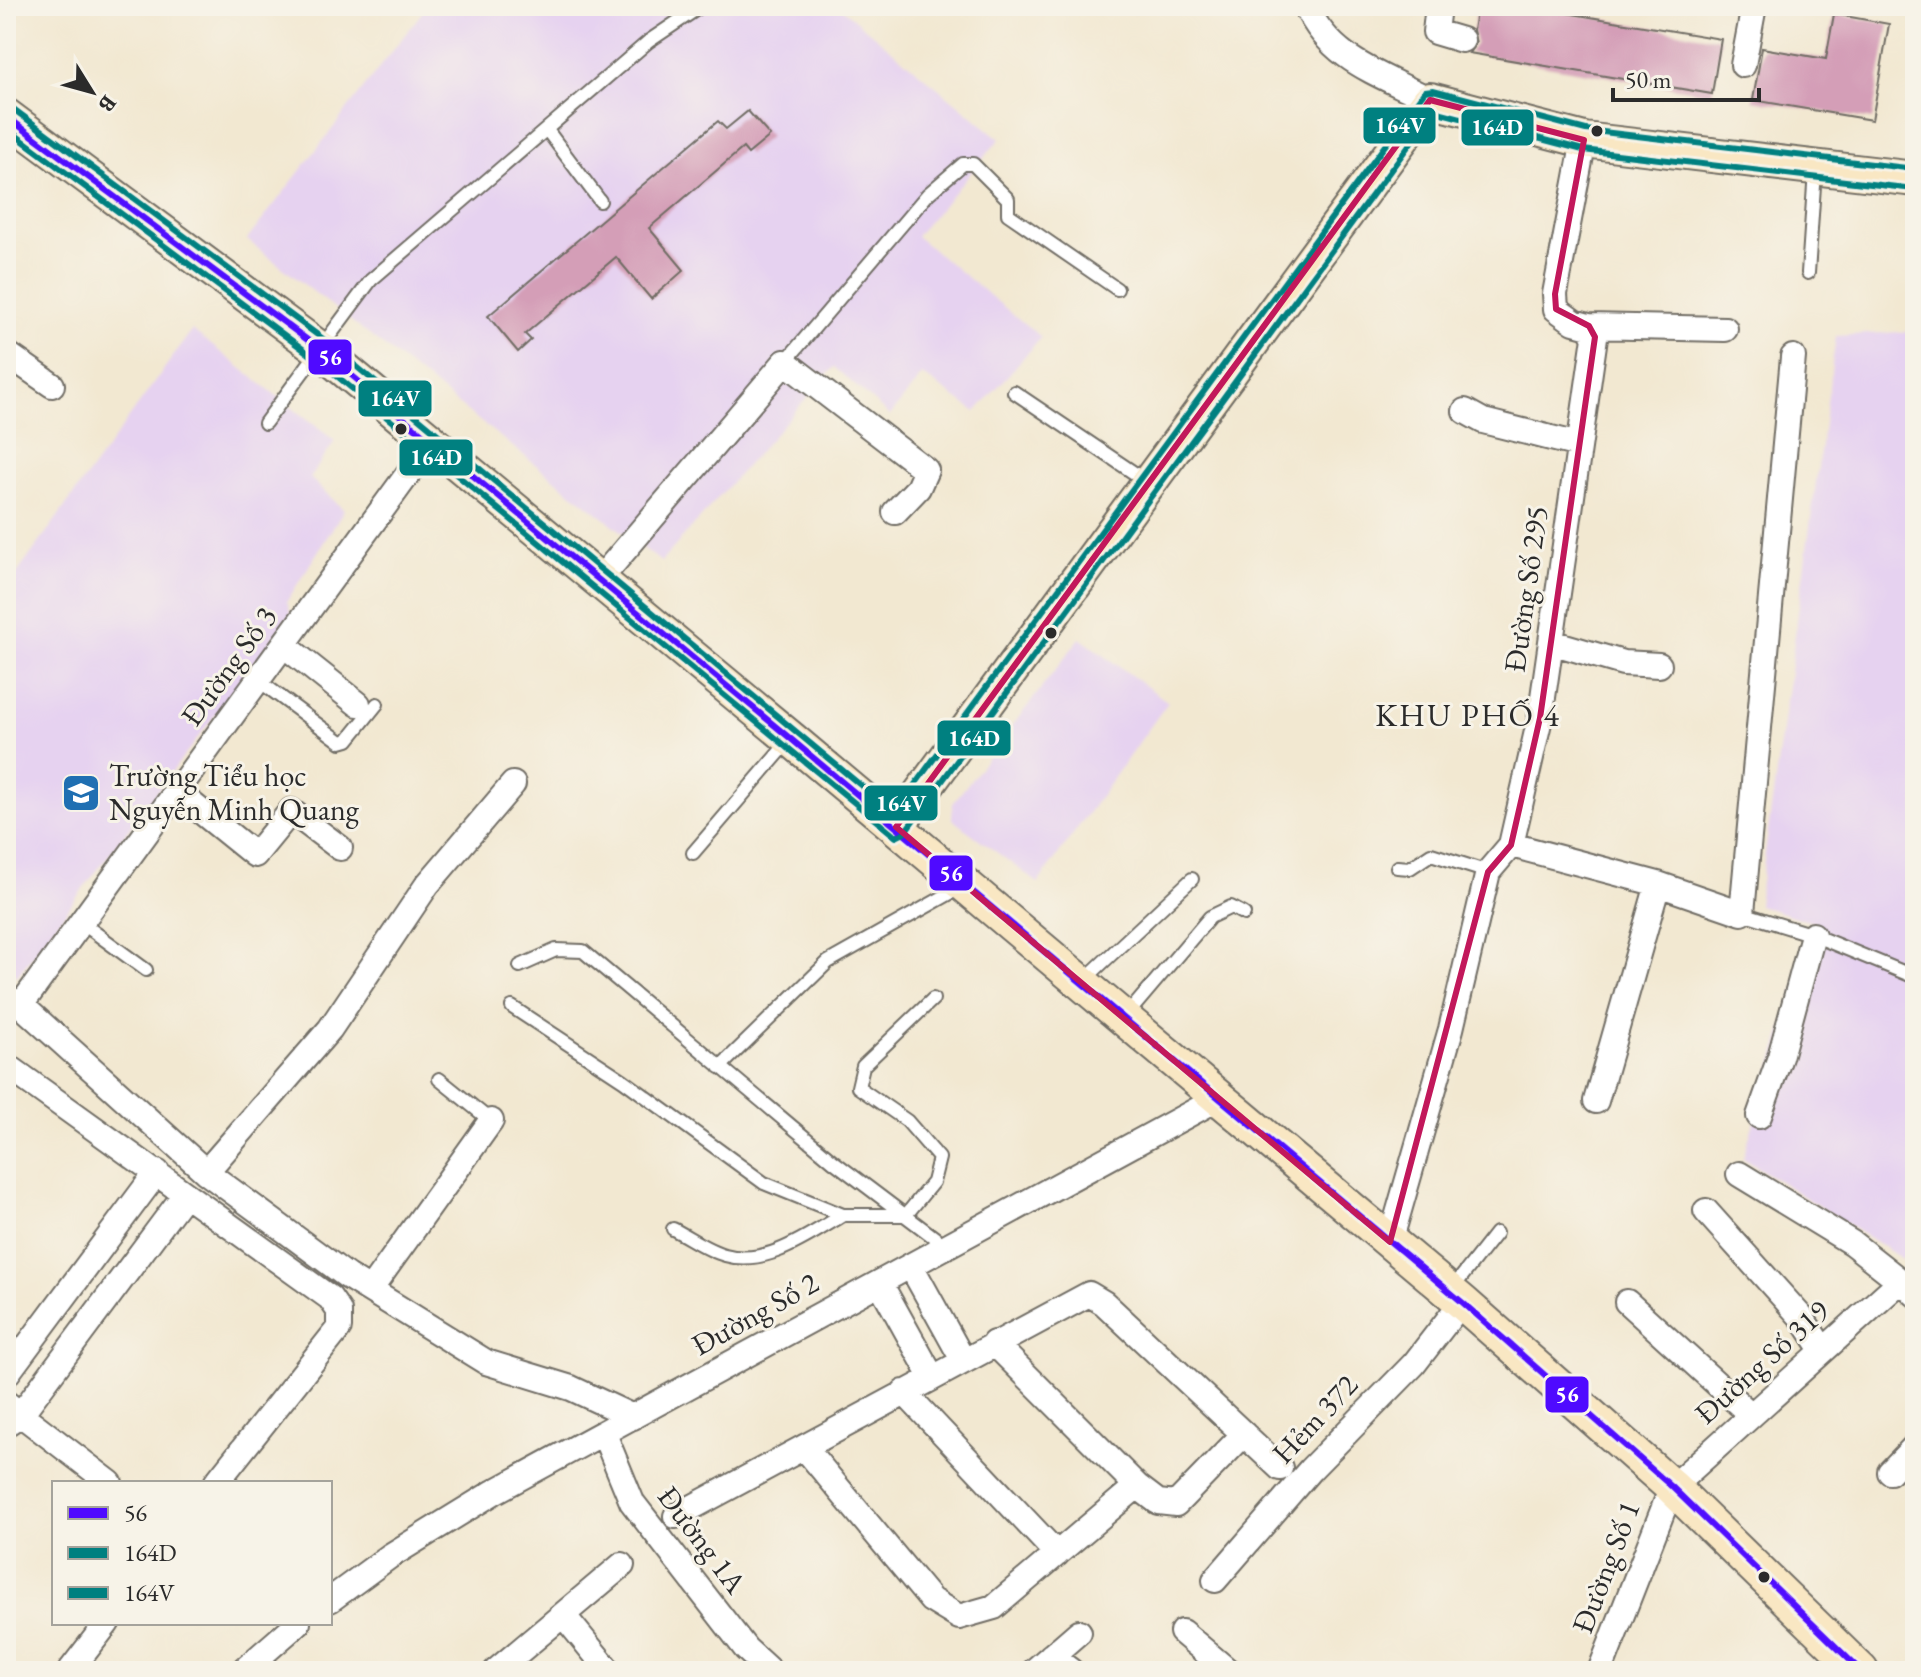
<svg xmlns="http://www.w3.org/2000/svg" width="1921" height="1677" font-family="'EB Garamond',serif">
<rect width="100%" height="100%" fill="#f7f3e8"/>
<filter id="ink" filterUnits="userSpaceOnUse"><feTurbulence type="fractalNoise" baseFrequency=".0125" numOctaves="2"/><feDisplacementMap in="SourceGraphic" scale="16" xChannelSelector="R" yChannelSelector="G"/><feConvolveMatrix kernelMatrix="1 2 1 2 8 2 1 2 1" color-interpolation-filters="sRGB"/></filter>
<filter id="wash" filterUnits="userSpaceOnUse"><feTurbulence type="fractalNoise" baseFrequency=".006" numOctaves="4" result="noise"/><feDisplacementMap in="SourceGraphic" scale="32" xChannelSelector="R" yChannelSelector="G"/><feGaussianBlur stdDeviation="1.8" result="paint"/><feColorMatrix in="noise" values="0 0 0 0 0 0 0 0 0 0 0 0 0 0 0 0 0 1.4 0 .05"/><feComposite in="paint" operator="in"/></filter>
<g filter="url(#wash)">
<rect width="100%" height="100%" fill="#f2e8d1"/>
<path fill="#e6d2f0" d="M427,6H838L1000,139L916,236L1041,337L976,412L922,375L890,416L834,367L661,562L247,240Z
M192,330L335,441L310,478L344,510L287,601L291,615L17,976L6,970V589Z
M1915,331V1267L1743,1158L1815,923L1758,905L1836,336Z
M1080,638L1168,702L1038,883L952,819L953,803Z"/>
<g id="blocks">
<path fill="#d49eb7" d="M1477,6H1525L1721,39L1712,94L1469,53L1476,43L1473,30Z
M1834,14L1889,24L1872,120L1753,100L1762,48L1826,59Z
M748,111L770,136L748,154L743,148L649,228L684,270L651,299L616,257L525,334L531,340L518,352L488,316L718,121L726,129Z"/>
</g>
</g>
<g filter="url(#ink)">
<use href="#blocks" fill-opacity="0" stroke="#716d65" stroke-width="2"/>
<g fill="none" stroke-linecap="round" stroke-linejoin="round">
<defs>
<path id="lane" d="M547,130L600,201
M1808,273L1815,171
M785,362L928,194L963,164H973L1008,199V214L1117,289
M1014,392L1146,481
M265,423L371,280L649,41L701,6
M258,680L341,742L348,740L377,704
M693,853L789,741
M1397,867L1410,868L1431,854L1488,872
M1742,913L1813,935L1915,977
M82,923L146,970
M520,966L556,950L583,951L833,1161L947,1247
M1084,980L1192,879
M512,1007L623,1080L764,1183L843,1215H906L933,1182L939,1158L907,1121L858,1087L863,1066L933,999
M1126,1016L1210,917L1231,907L1244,914
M720,1067L828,962L963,886
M439,1079L491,1121
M673,1229C689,1237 708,1251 725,1255C766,1267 809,1235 843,1215
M1452,1289L1496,1233"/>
<path id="street" d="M1306,6C1331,61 1379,73 1430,100
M1438,6L1435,32L1462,40
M1743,65L1754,6
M1589,326L1725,329
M6,353L52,385
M1465,411L1483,421L1579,445
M600,579L785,362L926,470L918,488L895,512
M1551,642L1623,663L1659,665
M284,645L358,704
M177,792L255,855L291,811L340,848
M1511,845L1658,884L1742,913L1793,357
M6,997L21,1005L206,1172L347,1276L486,1362L571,1388L633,1417
M21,1005L432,441
M6,1065L330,1298L339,1311V1328L216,1483
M1596,1101L1658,884
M1759,1116L1780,1057L1813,935
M206,1172L330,1029L427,885L513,784
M1739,1174L1852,1243L1908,1287L1911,1284
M1706,1211L1802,1318L1823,1350
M1390,1242L1451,1029L1488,872L1511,845L1540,718L1595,337L1589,326L1574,322L1556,309L1555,294L1584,140
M911,1266L963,1360
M880,1283L932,1377
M370,1290L491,1121
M1627,1302L1751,1415
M994,1343L1137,1486L1158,1502L1176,1504L1244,1434
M6,1375L157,1172
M904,1392L1057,1554
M6,1403L110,1483
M6,1424L21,1414L185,1194
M604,1434L632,1502L746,1649L770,1671
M804,1447L931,1600L959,1617L994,1607L1137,1486
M1890,1472L1915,1446
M676,1516L1089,1294L1104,1303L1280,1468
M1215,1580L1310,1470L1414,1364L1462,1302
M330,1600L390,1556L494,1492L1219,1098
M564,1616L609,1671
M1182,1632L1228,1671
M1051,1656L1071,1671
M70,1671L107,1623
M243,1671L298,1623
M496,1671L622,1565
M1034,1671L1079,1632
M1600,1671L1672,1487L1896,1285L1908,1287L1915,1294"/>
<path id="secondary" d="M6,116L321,350L791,739L1462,1302L1672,1487L1861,1671
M896,827L1430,100L1584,140L1915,179"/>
</defs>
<use href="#lane" stroke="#716d65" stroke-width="16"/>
<use href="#street" stroke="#716d65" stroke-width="28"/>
<use href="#secondary" stroke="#716d65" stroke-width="38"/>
<use href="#lane" stroke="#fff" stroke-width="12"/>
<use href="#street" stroke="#fff" stroke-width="24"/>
<use href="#secondary" stroke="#f9e7c3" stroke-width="34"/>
<defs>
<path id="bus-1" d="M6,116L321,350L791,739L1462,1302L1672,1487L1861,1671"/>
<path id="bus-2" d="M6,128L315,358L896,837L904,833L1434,111L1583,150L1914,189"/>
<path id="bus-3" d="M12,108L327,342L894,813L1425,91L1433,90L1586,130L1915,169"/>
</defs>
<use href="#bus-1" stroke="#f7f3e8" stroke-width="12"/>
<use href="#bus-2" stroke="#f7f3e8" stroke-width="12"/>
<use href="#bus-3" stroke="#f7f3e8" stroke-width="12"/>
<use href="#bus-1" stroke="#4f0aff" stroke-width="6"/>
<use href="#bus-2" stroke="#008080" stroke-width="6"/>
<use href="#bus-3" stroke="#008080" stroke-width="6"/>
</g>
</g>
<path fill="none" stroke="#c2185b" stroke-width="6" stroke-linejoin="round" d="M1430,100L1584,140L1555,294L1556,309L1589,326L1595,337L1540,718L1511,845L1488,872L1390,1242L896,827Z"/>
<defs>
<symbol id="school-square" viewBox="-11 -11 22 22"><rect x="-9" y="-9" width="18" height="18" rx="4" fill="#1f6fb2" stroke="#f7f3e8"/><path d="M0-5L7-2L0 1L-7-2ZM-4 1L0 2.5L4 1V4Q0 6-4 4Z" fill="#fff"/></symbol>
</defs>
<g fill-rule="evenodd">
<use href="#school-square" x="59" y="771" width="44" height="44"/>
</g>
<g fill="#2b2b2b" stroke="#f7f3e8" stroke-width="3">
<circle cx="1597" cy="131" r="7"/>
<circle cx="401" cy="429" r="7"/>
<circle cx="1051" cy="633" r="7"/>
<circle cx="1764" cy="1577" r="7"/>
</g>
<g text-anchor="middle" stroke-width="6" stroke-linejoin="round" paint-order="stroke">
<g font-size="30" fill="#2b2b2b" stroke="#f7f3e8">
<text transform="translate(1526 589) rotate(-82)" y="10">Đường Số 295</text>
<text transform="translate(229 666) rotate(-54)" y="10">Đường Số 3</text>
<text transform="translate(755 1314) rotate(-29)" y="10">Đường Số 2</text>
<text transform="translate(1762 1362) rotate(-42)" y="10">Đường Số 319</text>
<text transform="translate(1315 1419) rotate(-47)" y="10">Hẻm 372</text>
<text transform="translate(702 1540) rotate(53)" y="10">Đường 1A</text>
<text transform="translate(1606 1567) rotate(-69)" y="10">Đường Số 1</text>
</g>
<g font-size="30" fill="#2b2b2b" stroke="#f7f3e8" text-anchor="start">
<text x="109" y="786">Trường Tiểu học<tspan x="109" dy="34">Nguyễn Minh Quang</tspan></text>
</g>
<g font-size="32" letter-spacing="2" fill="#2b2b2b" stroke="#f7f3e8">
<text x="1468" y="726">KHU PHỐ 4</text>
</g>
</g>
<g stroke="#f7f3e8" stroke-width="3">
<rect x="1362" y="106" width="75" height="39" rx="8" fill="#008080"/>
<rect x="1460" y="108" width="75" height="39" rx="8" fill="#008080"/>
<rect x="307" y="338" width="46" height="38" rx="8" fill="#4f0aff"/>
<rect x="357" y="379" width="76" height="39" rx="8" fill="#008080"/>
<rect x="398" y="438" width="76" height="39" rx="8" fill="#008080"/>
<rect x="936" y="719" width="76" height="38" rx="8" fill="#008080"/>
<rect x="863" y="784" width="76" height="38" rx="8" fill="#008080"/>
<rect x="928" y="854" width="46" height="38" rx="8" fill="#4f0aff"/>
<rect x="1544" y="1375" width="46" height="39" rx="8" fill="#4f0aff"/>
</g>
<g font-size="22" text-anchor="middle" font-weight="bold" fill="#fff">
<text x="1400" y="133">164V</text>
<text x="1497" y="135">164D</text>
<text x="330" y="365">56</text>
<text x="395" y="406">164V</text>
<text x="436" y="465">164D</text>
<text x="974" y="746">164D</text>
<text x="901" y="811">164V</text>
<text x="951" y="881">56</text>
<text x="1567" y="1402">56</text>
</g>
<rect width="1921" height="1677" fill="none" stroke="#f7f3e8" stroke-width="32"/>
<rect x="52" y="1481" width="280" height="144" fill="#f7f3e8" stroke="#a5a39c" stroke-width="2"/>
<rect x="68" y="1507" width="40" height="12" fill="#4f0aff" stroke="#a5a39c" stroke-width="2"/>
<text x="124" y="1521" font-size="24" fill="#2b2b2b">56</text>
<rect x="68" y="1547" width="40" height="12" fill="#008080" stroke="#a5a39c" stroke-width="2"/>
<text x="124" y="1561" font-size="24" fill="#2b2b2b">164D</text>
<rect x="68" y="1587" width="40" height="12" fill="#008080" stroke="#a5a39c" stroke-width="2"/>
<text x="124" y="1601" font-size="24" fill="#2b2b2b">164V</text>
<g transform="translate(92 92) rotate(127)" stroke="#f7f3e8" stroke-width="6" paint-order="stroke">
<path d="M0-6L14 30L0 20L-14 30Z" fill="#2b2b2b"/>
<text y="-12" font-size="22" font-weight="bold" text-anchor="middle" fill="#2b2b2b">B</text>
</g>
<path d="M1613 88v12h146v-12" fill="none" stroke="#2b2b2b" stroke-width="4"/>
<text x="1625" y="88" font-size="24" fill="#2b2b2b" stroke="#f7f3e8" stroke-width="6" paint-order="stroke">50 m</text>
</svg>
